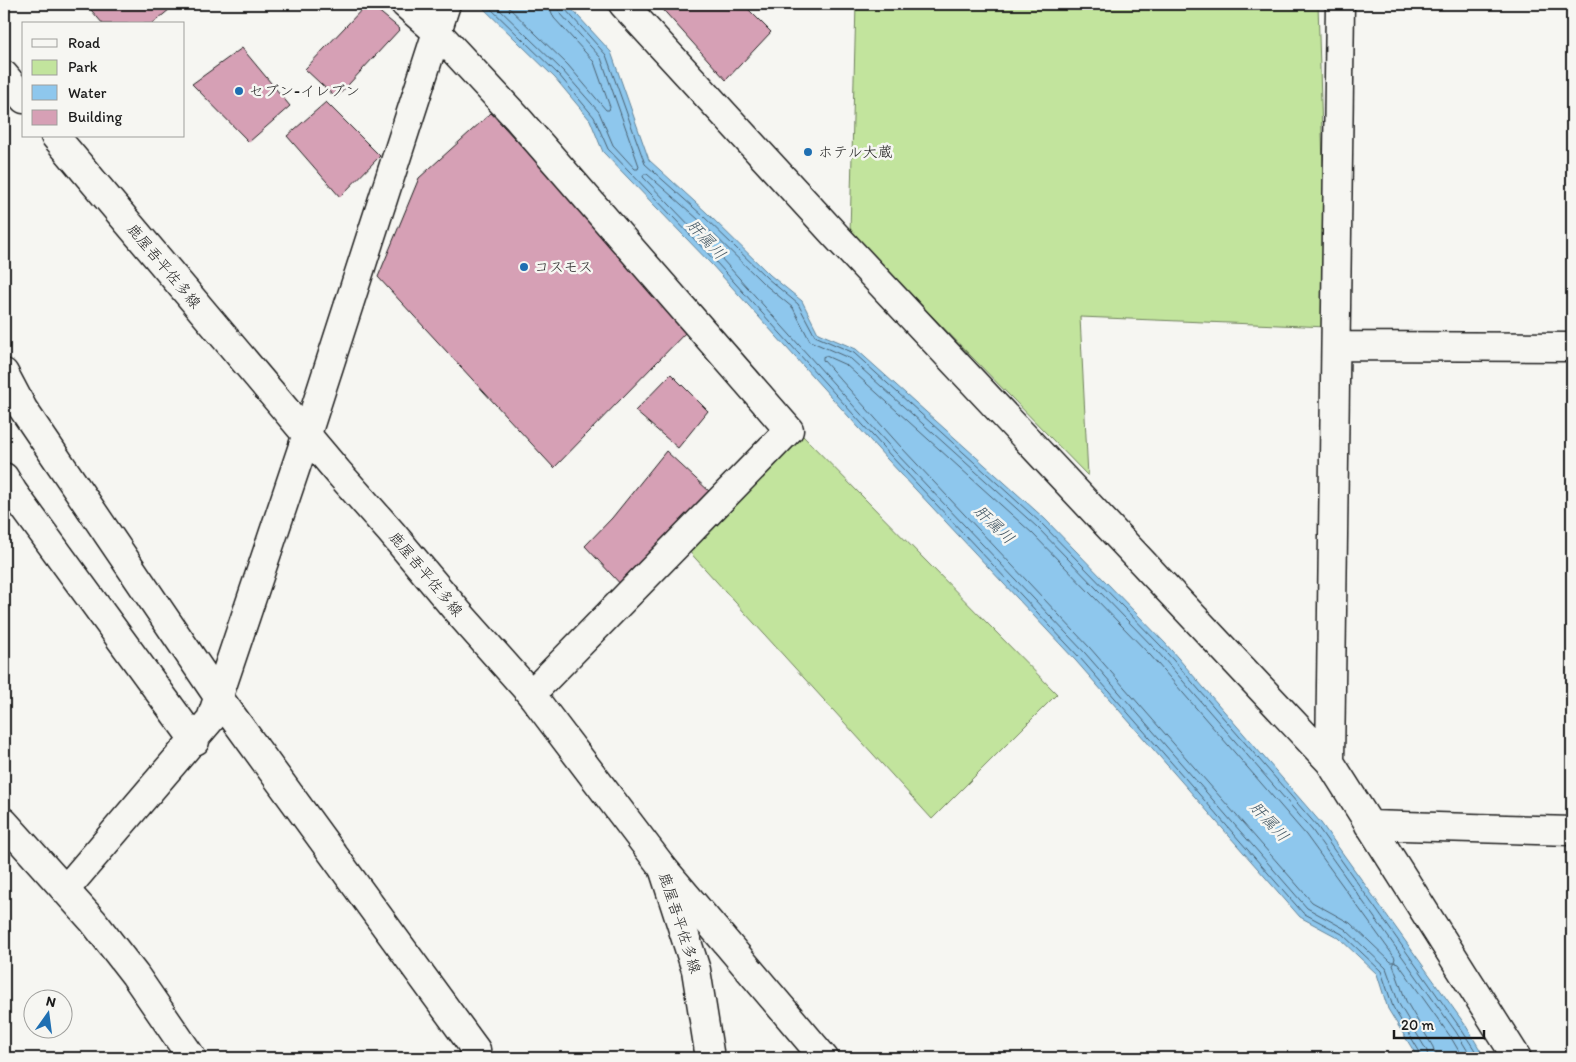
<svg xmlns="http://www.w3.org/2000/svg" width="1576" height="1062" font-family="Itim,'Klee One',sans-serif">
<rect width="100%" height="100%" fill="#f6f6f2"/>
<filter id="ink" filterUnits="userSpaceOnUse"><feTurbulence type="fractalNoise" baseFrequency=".02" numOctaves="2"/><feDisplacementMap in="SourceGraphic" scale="10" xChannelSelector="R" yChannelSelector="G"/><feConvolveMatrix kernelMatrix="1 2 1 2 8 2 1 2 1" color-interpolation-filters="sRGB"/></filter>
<g filter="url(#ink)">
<path fill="#c2e49d" stroke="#6f805c" d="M856,4H1318L1328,327L1080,317L1088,476L850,232Z
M799,432L1057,694L932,819L686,548Z"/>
<path fill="#8ec7ed" stroke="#608399" d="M479,4H567L611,52L649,160L706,212L770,275L802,301L818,333L856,349L1045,519L1165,643L1321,823L1466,1026L1485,1058H1418L1388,1009L1377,974L1339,938L1300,917L1076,661L887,459L712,265L603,152L590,120L555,78Z"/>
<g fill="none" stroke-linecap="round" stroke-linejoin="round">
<path stroke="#4a6070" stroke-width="1" d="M486,4L559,75L594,117L608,149L716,262L891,456L1080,658L1303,913L1342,934L1381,971L1393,1007L1421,1054L1422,1058
M494,4L563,71L599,112L613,145L635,169H638L639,166L601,58L560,13L557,4
M505,4L568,65L606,110H609L610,107L594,62L554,18L551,11L550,4
M564,4L565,9L606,55L645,164L703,216L767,278L798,304L815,336L854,353L1041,523L1161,646L1317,826L1461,1029L1480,1058
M826,356L846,365L1032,533L1151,656L1306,835L1395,958L1394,962H1391L1350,923L1312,902L1090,648L901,447L823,360V357Z
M1428,1058L1427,1051L1399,1004L1386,968L1345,929L1307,908L1085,653L895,452L721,258L643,177L644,174H647L699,220L763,283L793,308L810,341L851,359L1037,527L1157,651L1312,830L1456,1032L1472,1058
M1436,1058L1433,1047L1406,1001L1393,965L1395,962L1398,963L1450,1036L1463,1058"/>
</g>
<path fill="#d6a0b5" stroke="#1c1c1c" d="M86,4H176L152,24H103Z
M367,4H370L400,29L336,98L305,69Z
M658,4H743L771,32L726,80Z
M242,48L290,106L249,142L192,84Z
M326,102L380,156L340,197L287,136Z
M491,113L690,328L554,468L378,277L419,178Z
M671,374L708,411L678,448L635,411Z
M666,451L710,492L624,588L585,546L612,518Z"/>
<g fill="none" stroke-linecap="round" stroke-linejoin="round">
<defs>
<path id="minor" d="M405,4L437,32L518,119L789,430L531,694
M623,4L836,236L1330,762L1517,1058
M1336,346L1572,347
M4,373L23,409L219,698L476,1050L472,1058
M4,477L13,492L195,741
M1330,762L1340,4
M4,822L93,921L135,975L192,1058
M1369,825L1572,831
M663,868L824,1058
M65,890L211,719L307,434L446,4"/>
<path id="major" d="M4,75L24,99
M55,136L338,472L391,532L458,612L531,694L663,868L696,970L710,1058"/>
</defs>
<use href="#minor" stroke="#1c1c1c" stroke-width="31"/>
<use href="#major" stroke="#1c1c1c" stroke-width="31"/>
<use href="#minor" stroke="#f6f6f2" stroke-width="28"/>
<use href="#major" stroke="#f6f6f2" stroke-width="28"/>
</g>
</g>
<g fill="#1f6fb2" stroke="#f6f6f2" stroke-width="2">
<circle cx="239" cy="91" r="5"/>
<circle cx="808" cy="152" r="5"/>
<circle cx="524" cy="267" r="5"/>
</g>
<g text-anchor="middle" stroke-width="5" stroke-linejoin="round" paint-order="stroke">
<g font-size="15" fill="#1c1c1c" stroke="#f6f6f2" text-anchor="start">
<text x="249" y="96">セブン-イレブン</text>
<text x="818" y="157">ホテル大蔵</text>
<text x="534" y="272">コスモス</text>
</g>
<g font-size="15" fill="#1c1c1c" stroke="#f6f6f2">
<text transform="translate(164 266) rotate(50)" y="5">鹿屋吾平佐多線</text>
<text transform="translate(426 574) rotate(50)" y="5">鹿屋吾平佐多線</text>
<text transform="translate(680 923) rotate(72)" y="5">鹿屋吾平佐多線</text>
</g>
<g font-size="16" font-style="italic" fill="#445865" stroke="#f6f6f2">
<text transform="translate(707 239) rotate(47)" y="6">肝属川</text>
<text transform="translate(995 524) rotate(44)" y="6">肝属川</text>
<text transform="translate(1270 821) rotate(47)" y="6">肝属川</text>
</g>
</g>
<rect width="1576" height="1062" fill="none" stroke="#f6f6f2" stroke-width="20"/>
<rect x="10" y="10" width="1556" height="1042" fill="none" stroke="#1c1c1c" stroke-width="2" filter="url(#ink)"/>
<rect x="22" y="22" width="162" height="115" fill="#f6f6f2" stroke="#9f9f9c"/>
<rect x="32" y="39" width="25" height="8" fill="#f6f6f2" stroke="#9f9f9c"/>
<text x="68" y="48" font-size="15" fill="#1c1c1c">Road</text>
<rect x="32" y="60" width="25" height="15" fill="#c2e49d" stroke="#9f9f9c"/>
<text x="68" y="72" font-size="15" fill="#1c1c1c">Park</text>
<rect x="32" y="85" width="25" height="15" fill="#8ec7ed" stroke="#9f9f9c"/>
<text x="68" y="98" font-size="15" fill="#1c1c1c">Water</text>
<rect x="32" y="110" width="25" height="15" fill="#d6a0b5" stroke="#9f9f9c"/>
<text x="68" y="122" font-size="15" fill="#1c1c1c">Building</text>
<g transform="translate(48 1014) rotate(14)"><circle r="24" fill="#f6f6f2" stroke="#9f9f9c"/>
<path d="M0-4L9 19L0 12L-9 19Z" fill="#1f6fb2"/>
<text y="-8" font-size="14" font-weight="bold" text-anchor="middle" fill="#1c1c1c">N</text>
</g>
<path d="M1394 1030v8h90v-8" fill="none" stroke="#1c1c1c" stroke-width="2.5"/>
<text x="1401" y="1030" font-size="15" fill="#1c1c1c" stroke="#f6f6f2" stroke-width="4" paint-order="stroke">20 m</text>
</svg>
